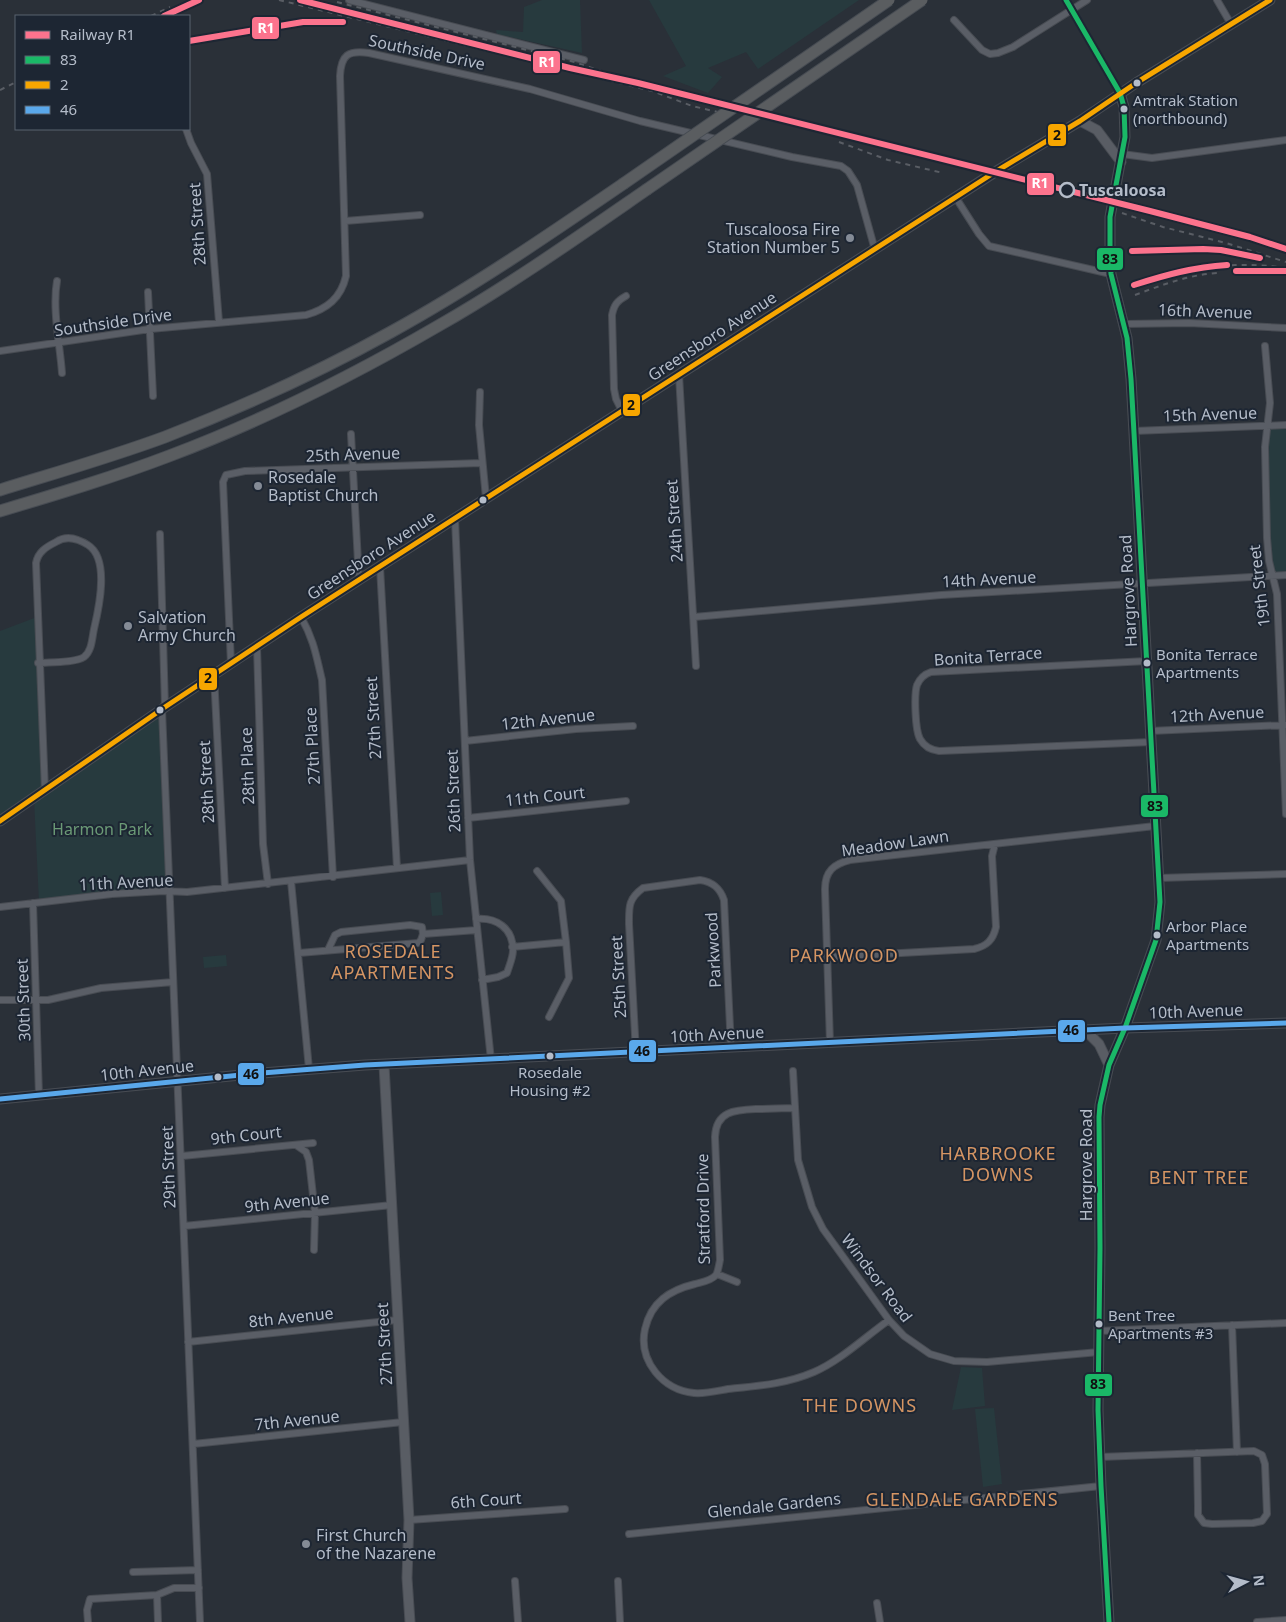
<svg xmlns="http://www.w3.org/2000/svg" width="1286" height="1622" font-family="'Noto Sans',sans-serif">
<rect width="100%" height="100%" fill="#2a3038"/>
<path fill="#273a3e" d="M542,0H580L582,53L497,34L496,30L523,32L524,7Z
M649,0H859L758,69L746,52L708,68L722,77L708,93L663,76L686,66Z
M1286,425V575H1272L1269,561L1267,426Z
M37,617L45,790L162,710L169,892L39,902L34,799L0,821V631Z
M441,892L443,915L432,916L430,893Z
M226,955L227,966L204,968L203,957Z
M961,1367L982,1368L985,1406L952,1410Z
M994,1408L1002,1484L983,1487L975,1409Z"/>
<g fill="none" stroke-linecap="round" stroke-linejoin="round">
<defs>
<path id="street" d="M349,0L584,60
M1066,0L1120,93
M1217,0L1231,24
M954,20L982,50L990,54L998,53L1013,47L1087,0
M186,129L191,143L207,174L219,322
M1122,154L1152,158L1286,140
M956,198L979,234L989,246L1111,274
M345,221L420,215
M57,281C52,309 60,345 62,373
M148,292L153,396
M1124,324L1189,323L1286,328
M1265,346L1270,403L1265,447L1267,538L1269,561L1277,594L1286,814
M0,351L150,329L306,315C327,309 341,298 346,276L340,76C341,55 348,50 369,53L530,89L640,121L792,157L841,166L848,171L857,185L875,250
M679,375L696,666
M480,392L479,425L486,498
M622,411L616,399L614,389L612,315C614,305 617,301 626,296
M1134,431L1286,425
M351,434L359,580
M455,519L470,860L491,1060
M160,534L165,707
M380,567L397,868
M301,617C314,640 316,655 322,680L333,877
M694,617L941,595L1286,575
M257,647L263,844L268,884
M1147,661L931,672C925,674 920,678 917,685C914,694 915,730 920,739C924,746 931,750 939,751L1151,742
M38,663C50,662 75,663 84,657C92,651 92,638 94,629C99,608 110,559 88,545C85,543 81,541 78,540C70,537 62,538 56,542C46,547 38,552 36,563L45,791
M231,664L223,482L226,475L245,471L481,463
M214,675L225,888
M162,710L200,1622
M1150,731L1285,725
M465,741L576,729L633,726
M468,818L626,801
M537,871L561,901L566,942L569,978L549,1017
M1159,878L1286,874
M291,881L309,1069
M33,903L39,1096
M0,907L112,894L164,891L187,892L470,860
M476,919C496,917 513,928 513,950C513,958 509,966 507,973L498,977L482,980
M512,947L566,942
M328,950L335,935L341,932L410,925L422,927L423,934
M299,953L418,943L421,940L423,934L477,930
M828,957L974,949C987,946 993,940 996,927L992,856L995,844
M0,1000H48L101,988L173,982
M830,1043L825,889C825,871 834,864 850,860L1155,826
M636,1053L629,924C629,907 628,899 643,888L700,880C713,882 720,888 724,900L731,1048
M793,1071L798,1160L812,1207L823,1229L889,1320L904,1336L930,1354L954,1361L987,1362L1099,1352
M794,1108C782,1108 770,1109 758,1109C736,1110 716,1110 715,1137L720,1260C719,1265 718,1272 716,1275C711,1281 702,1282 695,1284C670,1290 651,1302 645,1329C638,1361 663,1390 694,1393C705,1394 717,1391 728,1389C758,1386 786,1384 814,1372C840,1361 865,1337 889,1320
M296,1145L306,1152L309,1160L315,1213L314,1250
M182,1156L313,1143
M184,1226L392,1205
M717,1274L737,1282
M1232,1325L1237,1452
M1099,1331L1286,1323
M188,1342L397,1320
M193,1444L403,1422
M1100,1457L1254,1451L1262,1455L1265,1464L1267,1514L1262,1521L1253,1523L1212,1524L1204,1523L1198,1515V1507L1197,1453
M409,1520L565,1509
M629,1534L1101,1486
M133,1572L198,1570
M515,1581L518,1622
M618,1581L620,1622
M157,1595L174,1588H199
M877,1603L880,1622
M88,1622L87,1610L90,1599L157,1595L158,1622
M1257,1622L1286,1620"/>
<path id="secondary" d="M1080,121L1097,130L1121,162
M0,821L165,707L301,617L995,172L1080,121L1136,83L1270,0
M1085,1030L1099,1044L1109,1065
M384,1065L409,1520L407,1578L410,1622
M0,1099L262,1073L365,1065L1125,1028L1286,1023
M1109,1622L1101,1486L1098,1410L1100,1248L1099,1117L1100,1105L1109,1065L1125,1028L1156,940L1160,902L1131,379L1127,338L1111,274L1110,258V217L1125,137L1124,107L1120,93"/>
<path id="highway" d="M0,490C55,473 111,457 165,437C242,407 319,372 391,332C471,288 547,236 623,184
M0,511C57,494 114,477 169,456C262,421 352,376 438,326C510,285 578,237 646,190"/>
</defs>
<use href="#street" stroke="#484c53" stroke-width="8"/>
<use href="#secondary" stroke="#484c53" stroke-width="11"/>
<use href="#highway" stroke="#474c53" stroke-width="13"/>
<use href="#street" stroke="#5a5e66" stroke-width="6"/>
<use href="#secondary" stroke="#595d64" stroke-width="9"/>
<use href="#highway" stroke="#5a5d60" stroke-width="11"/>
<path stroke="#595d64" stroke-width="2" stroke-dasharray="5 5" stroke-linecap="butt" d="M279,0L652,91L692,106L722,113
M337,2L571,61L622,78
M151,16L170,7
M164,16L199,0
M189,41L303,22L328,21L347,22
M0,90L16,82
M839,142L888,160L943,173
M1122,213L1163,227L1226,243L1286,262
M1132,251L1203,249L1244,255
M1134,285C1186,268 1231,260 1286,268
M1135,295C1162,285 1188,275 1217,273"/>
<defs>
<path id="highway-bridge" d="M623,184L889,0
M646,190L922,0"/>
</defs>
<use href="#highway-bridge" stroke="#474c53" stroke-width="13" stroke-linecap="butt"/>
<use href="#highway-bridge" stroke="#5a5d60" stroke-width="11"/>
<defs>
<path id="bus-1" d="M1066,0L1120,93L1124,107L1125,137L1110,217V258L1111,274L1127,338L1131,379L1160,902L1156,940L1125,1028L1109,1065L1100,1105L1099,1117L1100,1248L1098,1410L1101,1486L1109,1622"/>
<path id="bus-2" d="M0,821L165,707L301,617L995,172L1080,121L1136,83L1270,0"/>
<path id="bus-3" d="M0,1099L262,1073L365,1065L1125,1028L1286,1023"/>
</defs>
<use href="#bus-1" stroke="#1d2633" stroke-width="9"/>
<use href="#bus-2" stroke="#1d2633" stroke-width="9"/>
<use href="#bus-3" stroke="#1d2633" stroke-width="9"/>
<use href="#bus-1" stroke="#1ab867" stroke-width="5"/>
<use href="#bus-2" stroke="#f7a600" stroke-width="5"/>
<use href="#bus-3" stroke="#5aa8eb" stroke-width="5"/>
<defs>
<path id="rail-1" d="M300,0L570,68L638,83L1150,211L1250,237L1286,249
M164,16L199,0
M189,41L303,22H343
M1132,251L1203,249L1221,250L1260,258
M1236,271H1286
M1134,285C1165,275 1194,267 1227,265"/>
</defs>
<use href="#rail-1" stroke="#1d2633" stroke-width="10"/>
<use href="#rail-1" stroke="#fc738d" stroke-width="6"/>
</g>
<g fill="#b4bcc9" stroke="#1d2633" stroke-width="2">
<circle cx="1137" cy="83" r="4.5"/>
<circle cx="1124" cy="109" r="4.5"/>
<circle cx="483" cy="500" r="4.5"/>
<circle cx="1147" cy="663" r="4.5"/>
<circle cx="160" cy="710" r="4.5"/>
<circle cx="1157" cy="935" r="4.5"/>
<circle cx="550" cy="1056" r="4.5"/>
<circle cx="218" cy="1077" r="4.5"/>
<circle cx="1099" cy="1324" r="4.5"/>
</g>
<circle fill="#1d2633" stroke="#b4bcc9" stroke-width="2.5" cx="1067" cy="190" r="7"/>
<g fill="#848b96" stroke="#1d2633" stroke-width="2">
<circle cx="850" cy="238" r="5"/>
<circle cx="258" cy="486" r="5"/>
<circle cx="128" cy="626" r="5"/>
<circle cx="306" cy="1544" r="5"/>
</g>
<g text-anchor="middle" stroke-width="4" stroke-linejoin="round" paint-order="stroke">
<g font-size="15" fill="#b4bcc9" stroke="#1d2633" text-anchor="start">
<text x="1133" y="106">Amtrak Station<tspan x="1133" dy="18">(northbound)</tspan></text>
<text x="1156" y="660">Bonita Terrace<tspan x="1156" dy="18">Apartments</tspan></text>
<text x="1166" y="932">Arbor Place<tspan x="1166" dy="18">Apartments</tspan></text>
<text x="550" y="1078" text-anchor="middle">Rosedale<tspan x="550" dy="18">Housing #2</tspan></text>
<text x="1108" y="1321">Bent Tree<tspan x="1108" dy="18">Apartments #3</tspan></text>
</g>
<g font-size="16" fill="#b4bcc9" stroke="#1d2633">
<text transform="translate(427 52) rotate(12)" y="6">Southside Drive</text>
<text transform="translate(197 224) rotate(-94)" y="6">28th Street</text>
<text transform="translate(1205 311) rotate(2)" y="6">16th Avenue</text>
<text transform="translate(113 322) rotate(-8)" y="6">Southside Drive</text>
<text transform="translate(712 336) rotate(-33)" y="6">Greensboro Avenue</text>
<text transform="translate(1210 414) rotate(-2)" y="6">15th Avenue</text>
<text transform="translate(353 454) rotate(-2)" y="6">25th Avenue</text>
<text transform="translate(674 521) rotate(-94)" y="6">24th Street</text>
<text transform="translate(371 555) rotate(-33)" y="6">Greensboro Avenue</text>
<text transform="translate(989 579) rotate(-3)" y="6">14th Avenue</text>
<text transform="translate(1259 586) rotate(-97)" y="6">19th Street</text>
<text transform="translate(1128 591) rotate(-93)" y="6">Hargrove Road</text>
<text transform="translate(988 656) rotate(-4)" y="6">Bonita Terrace</text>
<text transform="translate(1217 714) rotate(-3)" y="6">12th Avenue</text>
<text transform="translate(373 718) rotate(-93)" y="6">27th Street</text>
<text transform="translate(548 719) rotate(-6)" y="6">12th Avenue</text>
<text transform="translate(312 746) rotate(-93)" y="6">27th Place</text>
<text transform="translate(247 766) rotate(-92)" y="6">28th Place</text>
<text transform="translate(206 782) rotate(-93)" y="6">28th Street</text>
<text transform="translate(453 791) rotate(-92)" y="6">26th Street</text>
<text transform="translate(545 796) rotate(-6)" y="6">11th Court</text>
<text transform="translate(895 843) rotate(-8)" y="6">Meadow Lawn</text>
<text transform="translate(126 882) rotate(-3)" y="6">11th Avenue</text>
<text transform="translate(713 950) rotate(-93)" y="6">Parkwood</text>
<text transform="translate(618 977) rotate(-93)" y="6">25th Street</text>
<text transform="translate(23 1000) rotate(-92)" y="6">30th Street</text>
<text transform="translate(1196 1011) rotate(-2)" y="6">10th Avenue</text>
<text transform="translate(717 1034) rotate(-3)" y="6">10th Avenue</text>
<text transform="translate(147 1070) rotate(-6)" y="6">10th Avenue</text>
<text transform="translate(246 1135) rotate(-6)" y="6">9th Court</text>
<text transform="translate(1086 1165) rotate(-90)" y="6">Hargrove Road</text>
<text transform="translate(168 1167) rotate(-92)" y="6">29th Street</text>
<text transform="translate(287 1202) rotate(-6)" y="6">9th Avenue</text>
<text transform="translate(703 1209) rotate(-91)" y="6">Stratford Drive</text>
<text transform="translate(877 1278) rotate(53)" y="6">Windsor Road</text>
<text transform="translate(291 1317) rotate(-6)" y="6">8th Avenue</text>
<text transform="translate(384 1344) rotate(-93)" y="6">27th Street</text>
<text transform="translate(297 1420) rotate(-6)" y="6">7th Avenue</text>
<text transform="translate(486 1500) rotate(-4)" y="6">6th Court</text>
<text transform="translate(774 1505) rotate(-6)" y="6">Glendale Gardens</text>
</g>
<g font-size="16" font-weight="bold" fill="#b4bcc9" stroke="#1d2633" text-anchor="start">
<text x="1079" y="196">Tuscaloosa</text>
</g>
<g font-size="16" fill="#b4bcc9" stroke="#1d2633" text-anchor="start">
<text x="840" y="235" text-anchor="end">Tuscaloosa Fire<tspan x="840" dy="18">Station Number 5</tspan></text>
<text x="268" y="483">Rosedale<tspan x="268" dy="18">Baptist Church</tspan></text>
<text x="138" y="623">Salvation<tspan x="138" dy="18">Army Church</tspan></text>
<text x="316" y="1541">First Church<tspan x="316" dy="18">of the Nazarene</tspan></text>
</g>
<g font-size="16" fill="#6b9a76" stroke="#1d2633">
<text x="102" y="835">Harmon Park</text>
</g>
<g font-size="18" letter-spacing="1" fill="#d59563" stroke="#1d2633">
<text x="393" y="958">ROSEDALE<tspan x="393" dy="21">APARTMENTS</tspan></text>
<text x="844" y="962">PARKWOOD</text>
<text x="998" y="1160">HARBROOKE<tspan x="998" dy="21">DOWNS</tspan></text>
<text x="1199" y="1184">BENT TREE</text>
<text x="860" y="1412">THE DOWNS</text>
<text x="962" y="1506">GLENDALE GARDENS</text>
</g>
</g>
<g stroke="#1d2633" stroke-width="2">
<rect x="251" y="16" width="29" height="24" rx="5" fill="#fc738d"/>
<rect x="532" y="50" width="29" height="24" rx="5" fill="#fc738d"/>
<rect x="1047" y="123" width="20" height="24" rx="5" fill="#f7a600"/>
<rect x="1026" y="172" width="29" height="24" rx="5" fill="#fc738d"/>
<rect x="1096" y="247" width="28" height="24" rx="5" fill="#1ab867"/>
<rect x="622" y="393" width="19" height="24" rx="5" fill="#f7a600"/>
<rect x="198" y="667" width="20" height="24" rx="5" fill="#f7a600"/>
<rect x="1140" y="794" width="29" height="24" rx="5" fill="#1ab867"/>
<rect x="1057" y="1019" width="29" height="24" rx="5" fill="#5aa8eb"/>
<rect x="628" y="1039" width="29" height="24" rx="5" fill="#5aa8eb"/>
<rect x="237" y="1062" width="28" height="24" rx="5" fill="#5aa8eb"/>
<rect x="1084" y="1373" width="29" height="24" rx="5" fill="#1ab867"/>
</g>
<g font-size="14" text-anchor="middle" font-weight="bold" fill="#fff">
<text x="266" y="33">R1</text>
<text x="547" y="67">R1</text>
<text x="1040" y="188">R1</text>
</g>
<g font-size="14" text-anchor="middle" font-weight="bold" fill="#111">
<text x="1057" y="140">2</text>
<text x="1110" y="264">83</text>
<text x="631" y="410">2</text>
<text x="208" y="683">2</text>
<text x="1155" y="811">83</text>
<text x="1071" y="1035">46</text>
<text x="642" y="1056">46</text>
<text x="251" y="1079">46</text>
<text x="1098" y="1389">83</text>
</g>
<rect x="15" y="15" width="175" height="115" fill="#1d2633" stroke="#59626f"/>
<rect x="25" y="31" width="25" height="8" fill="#fc738d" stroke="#59626f"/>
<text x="60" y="40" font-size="15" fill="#b4bcc9">Railway R1</text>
<rect x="25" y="56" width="25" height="8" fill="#1ab867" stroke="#59626f"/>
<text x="60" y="65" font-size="15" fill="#b4bcc9">83</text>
<rect x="25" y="81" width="25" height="8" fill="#f7a600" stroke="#59626f"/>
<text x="60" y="90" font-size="15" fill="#b4bcc9">2</text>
<rect x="25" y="106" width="25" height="8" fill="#5aa8eb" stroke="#59626f"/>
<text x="60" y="115" font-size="15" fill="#b4bcc9">46</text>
<g transform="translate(1246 1582) rotate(84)" stroke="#1d2633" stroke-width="4" paint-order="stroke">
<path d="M0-4L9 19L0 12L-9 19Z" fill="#b4bcc9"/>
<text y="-8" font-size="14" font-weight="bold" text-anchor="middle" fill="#b4bcc9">N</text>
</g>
</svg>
